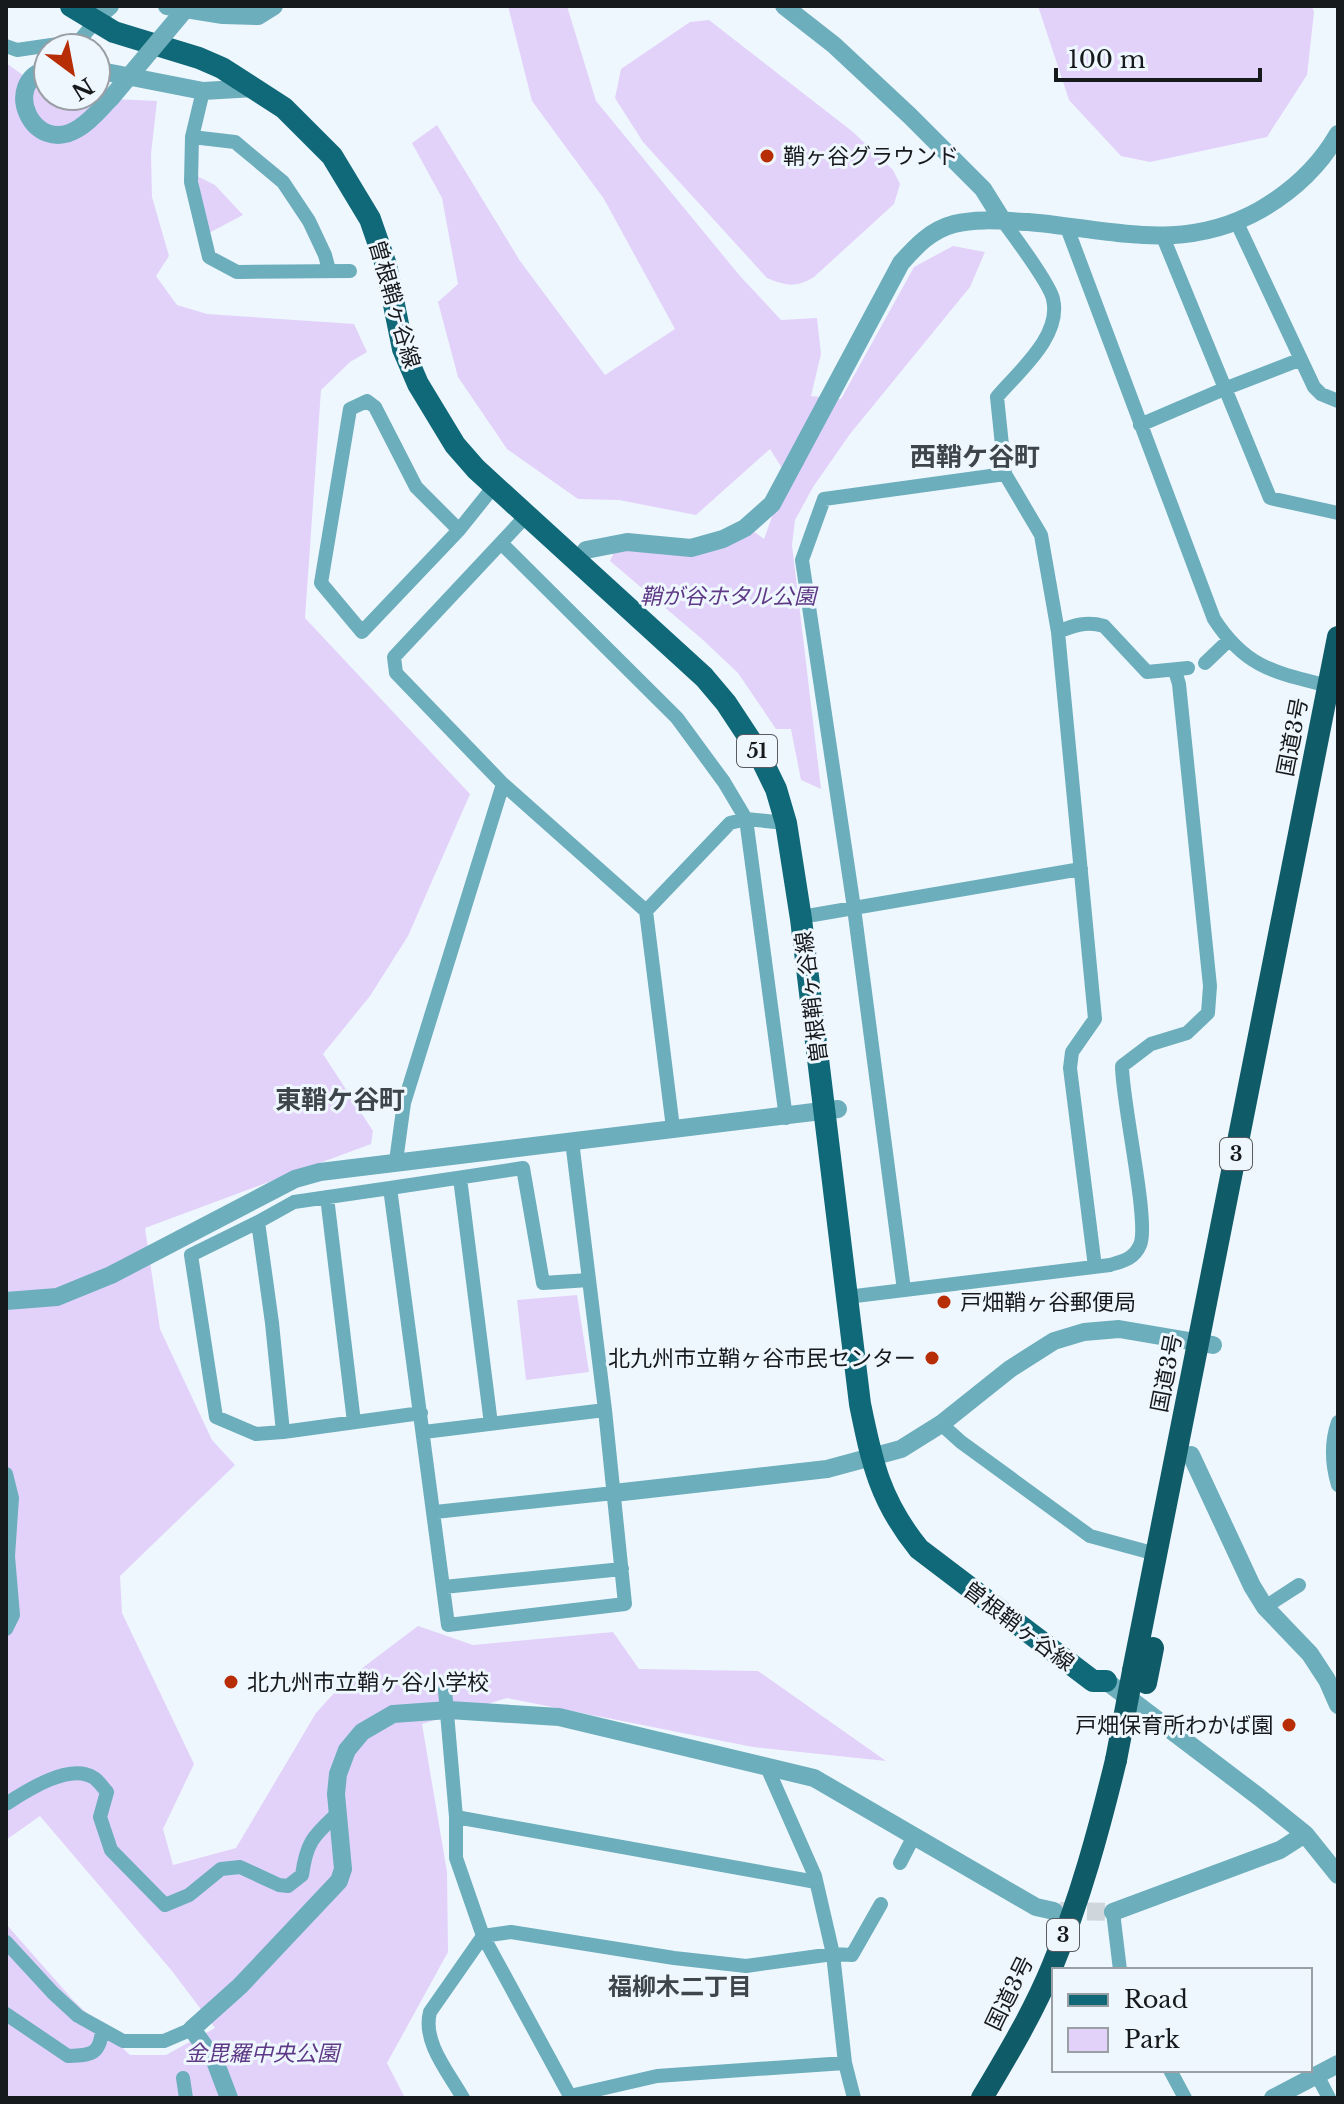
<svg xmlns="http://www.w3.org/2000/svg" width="1344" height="2104" font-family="'Libre Baskerville','Noto Sans JP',serif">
<rect width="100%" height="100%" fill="#eff7fe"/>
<path fill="#e2d2f9" d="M508,6H567L596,101L740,276L781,320L817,318L821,354L811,396L841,399L914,267L953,246L985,252L970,287L850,434L813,487L795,520L792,545L821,789L801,780L791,729H776L738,673L702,639L610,561L615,550L646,552L752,530L764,539L773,514L792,484L770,449L696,515L619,500L578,499L507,449L458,377L438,302L458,284L442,198L412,143L437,125L520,261L605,375L675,329L604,199L532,101Z
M1038,6H1312L1314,12L1307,75L1267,137L1150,162L1121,156L1069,100Z
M709,20L853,132L893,170L900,184L894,204L814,277C796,288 786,286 767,278L643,142L615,98L621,69L690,22Z
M6,63L48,93V96L157,101L151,154L152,197L169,256L156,276L177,305L207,314L354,324L367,352L350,362L321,390L305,618L470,794L408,936L370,996L323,1054L373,1131L371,1144L145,1228L160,1329L212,1440L235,1465L120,1576L122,1613L194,1764L163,1829L173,1865L236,1848L316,1713L345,1681L418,1626L473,1645L613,1632L639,1669L758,1671L886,1761L753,1747L507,1698L422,1724L447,1872L448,1952L387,2063L405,2098H6V1924L73,2000L130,2055H166L215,2028L172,1971L40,1816L6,1840Z
M197,176L215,185L243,215L209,233Z
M577,1295L589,1372L526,1380L517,1300Z"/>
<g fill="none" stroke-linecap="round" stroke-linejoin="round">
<path stroke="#cfd6dc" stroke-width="18" stroke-dasharray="18 9" stroke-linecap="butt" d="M1060,1911L1113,1912"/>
<path stroke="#6caebc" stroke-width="14" d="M6,46L17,50L79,41L100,16
M203,91L192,137L191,182L209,257L237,272L350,271
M192,137L235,142L283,182L309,221L325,255L329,270
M1003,221C1014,236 1050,284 1053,299C1062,336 1019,371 997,397L1005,474L1041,535L1058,632L1095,1019L1072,1052L1070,1068L1095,1267
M1237,223L1314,387L1321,394L1338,401
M1066,225L1214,619C1247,670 1278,673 1333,687
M1163,237L1270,498L1338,513
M367,401L375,407L416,487L459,530L362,632L321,583L350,409Z
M1140,425L1224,389L1299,360
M527,515L394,657L396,673L503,784L646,911L673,1128
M459,530L495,485
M502,544L677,718L724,782L746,819L786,1118
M1058,632C1074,625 1087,621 1104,626L1147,672L1188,668
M1205,663L1228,641
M646,911L730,823L746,819L786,823
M813,915L1081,869
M572,1141L605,1410L625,1604L448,1625L390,1188L523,1168L543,1283L589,1280
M396,1161L404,1103L503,784
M460,1178L491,1424
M390,1188L294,1202L258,1222L272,1323L283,1432L421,1413
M327,1197L354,1422
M258,1222L191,1255L216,1417L256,1434L283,1432
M904,1290L854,908L802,560L824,499L1005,474
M847,1297L1110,1265C1123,1261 1134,1259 1140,1245C1150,1224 1122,1102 1122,1066L1151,1044L1187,1033L1208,1013L1210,986L1179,684L1175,671
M1338,1422C1331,1442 1332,1465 1338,1485
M941,1424L961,1442L1090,1536L1156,1554
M424,1432L605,1410
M6,1474L12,1498L8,1556L13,1615L6,1629
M435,1512L614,1493
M444,1587L622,1569
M1265,1607L1299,1585
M445,1690L456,1817V1858L483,1936L571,2098
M766,1765L815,1876L833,1954L845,2063L854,2098
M6,1804C26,1791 70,1762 94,1778C99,1781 103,1788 107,1792L100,1817L111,1850L165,1905L189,1895L221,1869L240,1867L279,1885L288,1886L302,1875C307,1840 314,1836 338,1813
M456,1817L816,1882
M900,1863L914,1836
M1113,1912L1120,1970
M6,1942L53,1993L78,2016L123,2041H164L192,2029
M6,2014L68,2056C91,2055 100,2055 102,2030
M1170,2070L1185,2098
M1317,2075L1329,2098
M183,2078L186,2098
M570,2096L657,2076L845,2063
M463,2098C449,2073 422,2042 430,2012L483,1936L511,1932L674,1958L746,1966L833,1954L852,1955L881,1904"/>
<path stroke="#6caebc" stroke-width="18" d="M167,6L223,15L258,16L274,6
M784,6L834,45L910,116L983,189L1003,221
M102,13L110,6
M48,69C0,81 32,158 79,128C92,120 101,108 111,98
M96,70L203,91L255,88
M586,550L627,542L691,548L723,539L745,528L772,504L901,263C916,246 931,230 954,224C977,218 1005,221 1028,222C1111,229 1182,254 1260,210C1293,191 1319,167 1338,134
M6,1301L57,1297L111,1275L295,1179L320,1172L838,1109
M1191,1455L1252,1586L1265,1607L1310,1654L1327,1680L1338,1705
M614,1493L827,1469L901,1449L941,1424L1010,1369L1054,1341L1084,1332L1119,1329L1213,1345
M1106,1681L1259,1797L1305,1834L1338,1875
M1113,1912L1280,1850L1305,1834
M229,2098L215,2061L192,2029L240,1986L339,1881L343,1869L336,1794L338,1774L347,1750L362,1732L393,1714L449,1710L559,1717L814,1778L1036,1907L1054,1911
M1273,2098L1338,2064"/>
<path stroke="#0f6978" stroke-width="22" d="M71,6L114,32L199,58L222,68L284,108L332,156L370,219L386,265L403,349L418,384L455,445L476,469L704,677L726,703L757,750L776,789L786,823L801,919L860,1404C872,1463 880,1501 919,1549L1093,1681H1106"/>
<path stroke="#0f5c68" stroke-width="22" d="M1133,1671L1338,637
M1146,1683L1153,1648
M982,2098C1007,2056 1033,2013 1052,1967C1080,1900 1099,1830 1116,1760"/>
<path stroke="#6caebc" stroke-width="18" d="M111,98L188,6"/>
<path stroke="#0f5c68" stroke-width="22" d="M1116,1760L1133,1671"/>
</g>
<g fill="#b72d06" stroke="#eff7fe" stroke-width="3">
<circle cx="767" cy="156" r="8"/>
<circle cx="944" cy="1302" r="8"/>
<circle cx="932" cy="1358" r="8"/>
<circle cx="231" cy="1682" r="8"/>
<circle cx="1289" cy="1725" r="8"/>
</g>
<g text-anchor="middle" stroke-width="6" stroke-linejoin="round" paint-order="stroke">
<g fill="#eff7fe" stroke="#585c60" stroke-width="2">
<rect x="737" y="735" width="40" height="32" rx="6"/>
<rect x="1220" y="1138" width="32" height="32" rx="6"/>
<rect x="1047" y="1919" width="32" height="32" rx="6"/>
</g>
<g font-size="20" font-weight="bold" fill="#171a1d">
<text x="757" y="758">51</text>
<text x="1236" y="1161">3</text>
<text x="1063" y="1942">3</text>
</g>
<g font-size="22" fill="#171a1d" stroke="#eff7fe" text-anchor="start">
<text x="783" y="164">鞘ヶ谷グラウンド</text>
<text x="960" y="1310">戸畑鞘ヶ谷郵便局</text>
<text x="916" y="1366" text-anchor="end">北九州市立鞘ヶ谷市民センター</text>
<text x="247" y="1690">北九州市立鞘ヶ谷小学校</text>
<text x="1273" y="1733" text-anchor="end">戸畑保育所わかば園</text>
</g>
<g font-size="22" fill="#171a1d" stroke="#eff7fe">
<text transform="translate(395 304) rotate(74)" y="8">曽根鞘ヶ谷線</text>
<text transform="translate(1292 737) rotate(-79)" y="8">国道3号</text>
<text transform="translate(811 997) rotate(-97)" y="8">曽根鞘ヶ谷線</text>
<text transform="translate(1166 1373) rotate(-79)" y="8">国道3号</text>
<text transform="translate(1019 1626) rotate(37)" y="8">曽根鞘ヶ谷線</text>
<text transform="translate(1009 1993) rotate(-64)" y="8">国道3号</text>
</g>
<g font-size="22" font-style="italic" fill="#5e3986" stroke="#eff7fe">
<text x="728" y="604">鞘が谷ホタル公園</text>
<text x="262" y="2061">金毘羅中央公園</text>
</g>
<g font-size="24" font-weight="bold" fill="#3e464c" stroke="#eff7fe">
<text x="680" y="1995">福柳木二丁目</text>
</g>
<g font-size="26" font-weight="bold" fill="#3e464c" stroke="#eff7fe">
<text x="975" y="466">西鞘ケ谷町</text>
<text x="340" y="1109">東鞘ケ谷町</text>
</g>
</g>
<rect width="1344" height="2104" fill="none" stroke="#171a1d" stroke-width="16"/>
<rect x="1052" y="1968" width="260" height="104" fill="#eff7fe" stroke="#999fa4" stroke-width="2"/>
<rect x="1068" y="1994" width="40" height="12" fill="#0f6978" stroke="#999fa4" stroke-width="2"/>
<text x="1124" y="2008" font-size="24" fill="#171a1d">Road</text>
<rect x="1068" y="2028" width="40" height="24" fill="#e2d2f9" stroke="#999fa4" stroke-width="2"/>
<text x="1124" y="2048" font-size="24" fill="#171a1d">Park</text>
<g transform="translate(72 72) rotate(148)"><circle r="38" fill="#eff7fe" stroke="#999fa4" stroke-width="2"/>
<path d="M0-6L14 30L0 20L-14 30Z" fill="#b72d06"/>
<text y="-12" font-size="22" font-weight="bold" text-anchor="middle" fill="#171a1d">N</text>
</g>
<path d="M1056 68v12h204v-12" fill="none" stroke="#171a1d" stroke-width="4"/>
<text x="1068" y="68" font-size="24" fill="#171a1d" stroke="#eff7fe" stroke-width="6" paint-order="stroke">100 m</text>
</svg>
